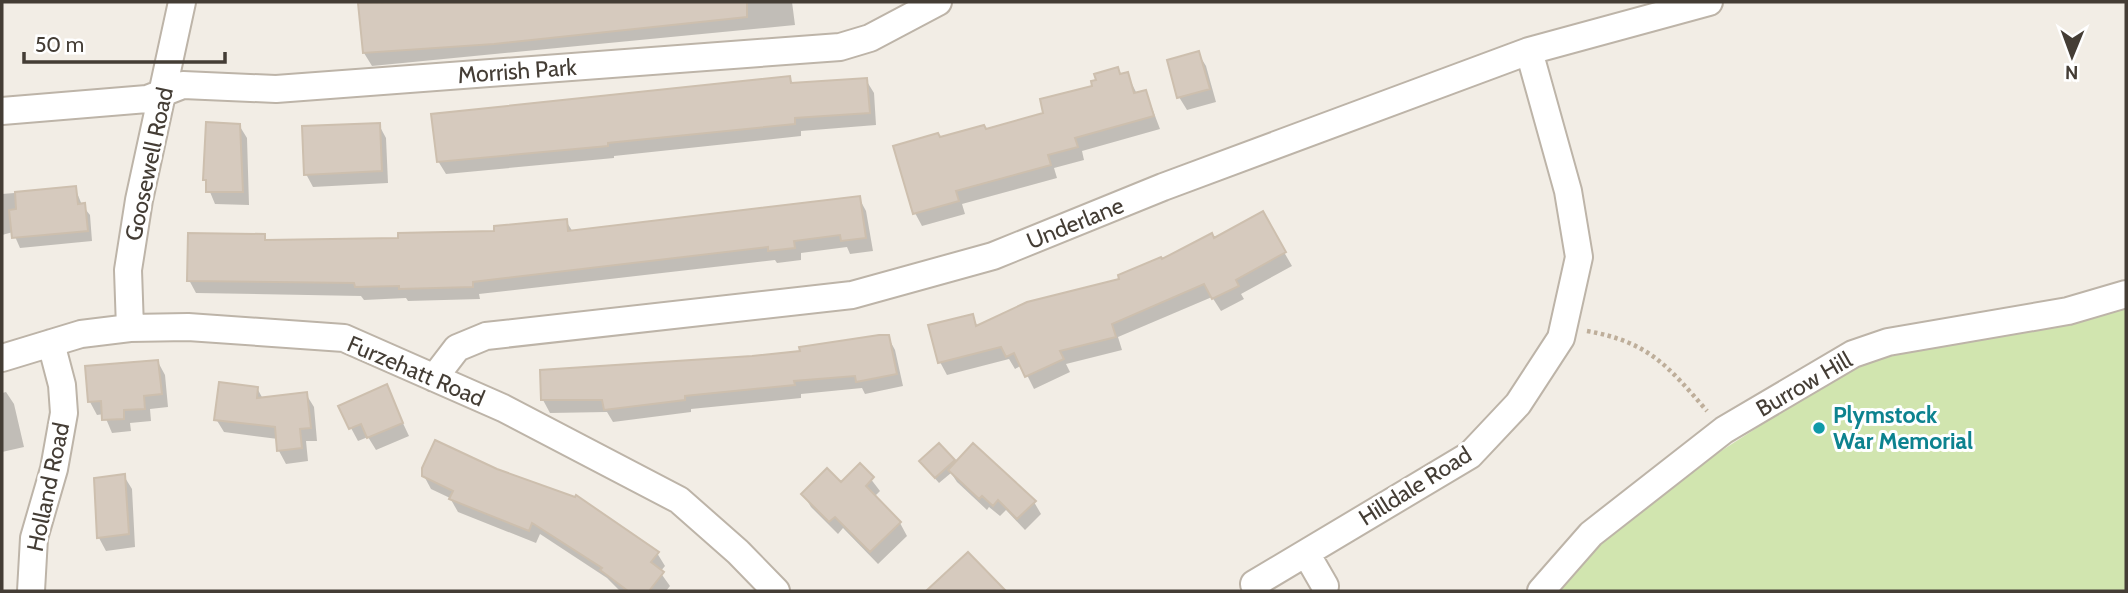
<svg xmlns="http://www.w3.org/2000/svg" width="2128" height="593" font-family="Cabin,sans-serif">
<rect width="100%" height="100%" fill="#f2ede5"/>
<path fill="#d1e5af" d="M2126,303V591H1557L1592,548L1678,479L1855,364L1886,353Z"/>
<path fill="#0003" d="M392,2H792L795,25L372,66L364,53L360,4Z
M1198,53L1206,66L1216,102L1187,110L1179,97Z
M1127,74L1137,94L1146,92L1160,129L1082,151L1084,160L1054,168L1057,178L962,204L965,214L922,226L915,213L940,139L986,131L1046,115L1094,87Z
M789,78L794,85L866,80L874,93L876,125L801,131V136L614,156V158L446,174L438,161Z
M239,125L247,138L249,205L215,204L205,180Z
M379,125L386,138L388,183L313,187L306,174Z
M75,188L82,205L90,215L92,241L20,248L13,232L2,235V194Z
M859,198L866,211L873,251L850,254L847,247L801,253V260L777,263L775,260L479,294L480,299L408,301L406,298L364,300L361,296L196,293L189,280L264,236L268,242L400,240L496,232L566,221L573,232Z
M1262,214L1292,266L1241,294L1244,299L1221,311L1212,297L1118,337L1122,350L1066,364L1070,372L1034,389L1022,365L1015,369L1009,359L947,375L940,362L972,316L978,327L1121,280L1214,241Z
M888,337L895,350L903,386L865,394L862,388L801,394V398L691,409V412L613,422L607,412L550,413L543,400L753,358Z
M158,362L165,375L168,407L150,409L151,421L130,423L131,431L112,433L104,414L97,415L90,402Z
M386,387L409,436L376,450L368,437L358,441L351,428Z
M257,388L263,399L306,394L314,407L317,441H306L308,461L286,464L279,451L278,439L224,432L216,419Z
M6,392L14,404L24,447L2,452V393Z
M939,445L956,464L1034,502L1041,514L1025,530L1006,510L1000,516L989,507L987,510L957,482L951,473L939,483L925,467Z
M860,465L880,491L874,497L900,523L907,536L878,564L843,528L838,534L811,507L803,494L840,485Z
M124,476L132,489L135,547L106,551L99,538Z
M424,476L657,553L665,566L660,572L670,586L666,591H620L607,578L540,534L536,543L458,512L450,498L431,489Z"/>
<path fill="#d6cabe" stroke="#cdbfae" stroke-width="2" d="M747,2V17L494,44L363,53L358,3Z
M1199,51L1210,89L1177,98L1167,60Z
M1118,67L1120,74L1128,72L1134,93L1146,90L1154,116L1075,138L1078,147L1048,155L1051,165L956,191L959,201L913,214L893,146L938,133L940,137L984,125L986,129L1043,113L1040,99L1092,86L1091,81L1096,80L1094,74Z
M790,76L791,83L867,78L870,113L795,118V124L608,143V146L437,162L431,114Z
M206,122L240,124L243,192H206V180H203Z
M380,123L382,171L304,175L302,126Z
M76,186L78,204L85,203L88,231L12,238L9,210L16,209L15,192Z
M860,196L866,238L841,241L840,235L794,241L795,248L768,251V247L473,282V287L399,289V286L355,287L354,283L187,281L188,233L265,234V240L398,238V233L494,231V226L567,219L568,231Z
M1263,211L1286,252L1236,280L1239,286L1212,299L1204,284L1112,324L1116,337L1060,351L1064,359L1025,377L1014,353L1006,357L1001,347L938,363L928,325L973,314L976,326L1027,302L1119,279L1118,275L1161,257L1162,259L1212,233L1214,238Z
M879,335H889L897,374L856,382L855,376L794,381L795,385L685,396V400L604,410L602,400H541L540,370L752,356L800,351L799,347Z
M158,360L162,394L144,396L145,409L124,410V419L102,420L101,401L88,402L85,366Z
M219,382L258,387L257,398L307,392L311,428L300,429L302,448L277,451L275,427L214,420Z
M387,384L403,423L367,438L361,424L349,429L338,406Z
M435,440L497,469L575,497L576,495L659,552L651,562L664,572L649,591H628L600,570L602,568L532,523L529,531L449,499L453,491L422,476V468Z
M939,443L955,460L935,478L919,461Z
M973,443L1036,501L1017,519L998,500L993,506L982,496L979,499L948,470Z
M860,463L874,477L866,486L901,522L870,552L835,517L829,522L801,494L827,468L841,482Z
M125,474L129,534L97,538L94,478Z
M968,552L1006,591H926Z"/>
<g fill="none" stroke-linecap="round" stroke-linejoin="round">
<defs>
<path id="minor" d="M2,111L147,99L183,85L276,89L840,47L870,38L938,2
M130,328L128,270L139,200L182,2
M2,358L81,334L130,328L188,327L344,338L503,408L679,500L738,552L776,591
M434,378L457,348L486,336L852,295L993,256L1163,187L1529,51L1709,2
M1306,553L1325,586
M1254,584L1470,455L1518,404L1561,338L1579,257L1568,191L1529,51
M31,591L34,538L54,469L64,413L62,385L51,343
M1541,591L1591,534L1724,430L1853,354L1888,342L2068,311L2126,294"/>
</defs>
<use href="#minor" stroke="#bdb4a8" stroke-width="30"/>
<path stroke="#beae9a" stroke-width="4.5" stroke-dasharray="3.5 3.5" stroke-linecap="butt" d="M1587,331C1649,342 1668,366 1707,411"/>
<use href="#minor" stroke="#fff" stroke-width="26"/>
</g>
<circle fill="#0f9aa8" stroke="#fff" stroke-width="2.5" cx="1819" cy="428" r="7"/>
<g text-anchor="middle" stroke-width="6" stroke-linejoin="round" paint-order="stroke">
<g font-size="23" fill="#443d35" stroke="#fff">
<text transform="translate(517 71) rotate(-4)" y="8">Morrish Park</text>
<text transform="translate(149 164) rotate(-78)" y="8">Goosewell Road</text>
<text transform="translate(1075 223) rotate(-22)" y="8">Underlane</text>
<text transform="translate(416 371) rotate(23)" y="8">Furzehatt Road</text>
<text transform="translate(1804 384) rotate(-30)" y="8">Burrow Hill</text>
<text transform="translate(1415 486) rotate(-32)" y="8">Hilldale Road</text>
<text transform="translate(48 487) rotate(-78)" y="8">Holland Road</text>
</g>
<g font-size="23" font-weight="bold" fill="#0d838f" stroke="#fff" text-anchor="start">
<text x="1833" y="423">Plymstock<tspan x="1833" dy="26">War Memorial</tspan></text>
</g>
</g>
<rect width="2128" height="593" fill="none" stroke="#443d35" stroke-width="7"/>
<g transform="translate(2072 56) rotate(181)" stroke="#ffffff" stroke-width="5" paint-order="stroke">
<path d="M0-5L12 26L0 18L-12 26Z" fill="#443d35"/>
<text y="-10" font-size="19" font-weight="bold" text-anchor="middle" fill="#443d35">N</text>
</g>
<path d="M24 52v10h201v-10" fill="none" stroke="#443d35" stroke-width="3.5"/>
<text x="35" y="52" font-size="21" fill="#443d35" stroke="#ffffff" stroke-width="5" paint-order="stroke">50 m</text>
</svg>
